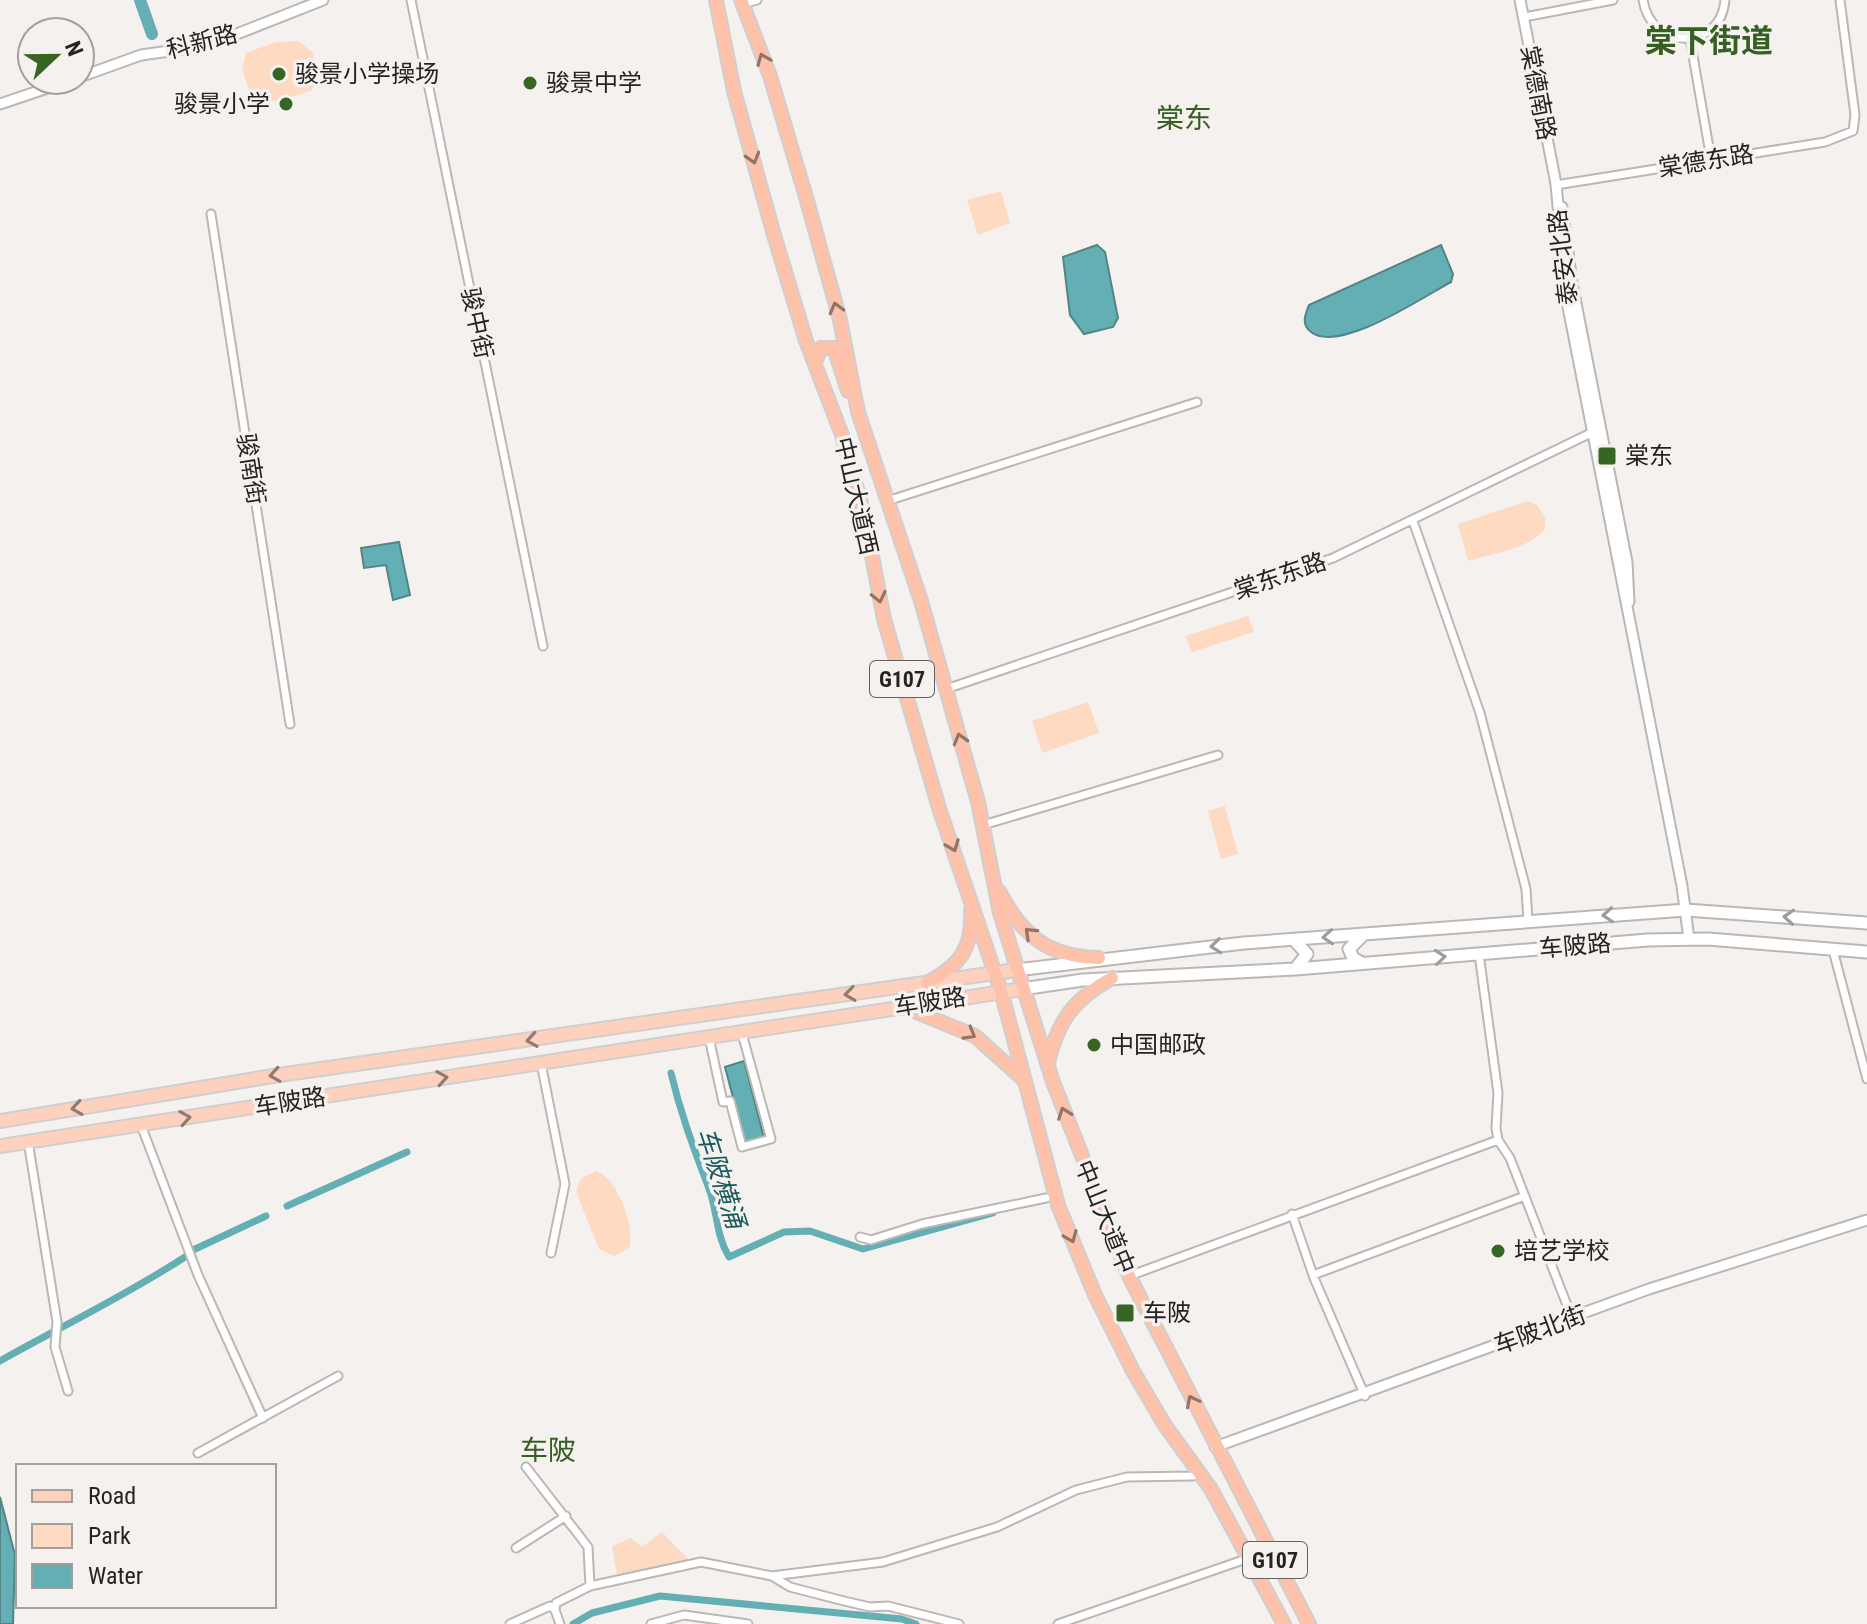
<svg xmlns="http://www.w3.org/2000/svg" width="1867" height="1624" font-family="'Roboto Condensed','Noto Sans SC',sans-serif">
<rect width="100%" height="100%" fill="#f5f1ee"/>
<path fill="#fddac1" d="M298,41L313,53L316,78L312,90C291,97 273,106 252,99L242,69L246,53L276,42Z
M1001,191L1010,223L978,235L967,200Z
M1528,501L1537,505L1545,518V529C1527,550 1494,553 1468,561L1458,524Z
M1248,616L1254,632L1192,652L1185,636Z
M1088,702L1099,733L1042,753L1032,721Z
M1225,806L1238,854L1221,859L1208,811Z
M596,1171C617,1176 636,1229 629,1248L614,1256L599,1249L576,1192L581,1178Z
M662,1532L689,1560L617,1574L612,1546L631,1538L642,1547Z"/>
<path fill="#64afb3" stroke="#518588" stroke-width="2" d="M1097,245L1105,252L1118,318L1113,327L1084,334L1070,315L1063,257Z
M1441,245L1453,274L1451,282C1423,297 1339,354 1311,332C1301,324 1305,315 1309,305Z
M399,542L410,595L393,600L386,565L364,568L361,548Z
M744,1061L764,1138L745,1143L725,1067Z
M0,1497L15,1555L13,1624H0Z"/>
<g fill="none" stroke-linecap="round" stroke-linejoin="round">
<path stroke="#64afb3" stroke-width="7" d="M671,1073C681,1115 693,1146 708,1186C718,1210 715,1234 729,1257L784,1232L810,1231L863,1249L993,1213
M287,1206L407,1152
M193,1250L266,1216
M0,1361C62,1326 125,1296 185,1257
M573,1624L592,1613L660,1596L902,1619L916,1624"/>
<path stroke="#64afb3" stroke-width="12" d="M140,0L152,34"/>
<defs>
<path id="minor" d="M411,0L543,646
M1643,0C1651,51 1721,51 1725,0
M742,4L757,0
M1524,17L1613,0
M1690,39L1711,159
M1556,185L1825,142L1853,131L1855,115L1840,0
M211,214L290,724
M887,501L1197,402
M1413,521L1480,713L1526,889L1528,921
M946,689L1333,558L1595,431
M983,825L1218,755
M1833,950L1867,1079
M1479,954L1498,1093L1496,1128L1498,1140L1510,1158L1572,1318
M710,1042L723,1102L730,1101L742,1147L771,1139L743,1037
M541,1063L565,1184L551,1253
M141,1125L198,1275L263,1418
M28,1141L57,1322L55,1347L68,1391
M1292,1214L1314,1278L1365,1396
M860,1237L871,1240L922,1224L1046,1198
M1313,1275L1525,1196
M1129,1276L1498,1140
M198,1453L338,1376
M526,1467L588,1547L590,1586
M516,1548L566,1516
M772,1576L883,1562L997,1527L1076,1490L1127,1477L1193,1476L1200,1472
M555,1610L560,1624
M510,1624L550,1606L555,1610L556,1603L590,1586L701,1562L772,1576L790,1587L844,1601L870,1607L888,1606L959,1624
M651,1624L684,1615L748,1624
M1058,1624L1249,1558"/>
<path id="tertiary" d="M1520,0L1557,189
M80,77L141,55L191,48L224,39L323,0
M0,104L71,80
M1556,185L1568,307L1682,886L1689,939
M1562,207L1572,283L1627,562L1629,602
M1215,1447L1649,1289L1867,1220"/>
<path id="secondary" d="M1362,936L1349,949L1353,958L1362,963
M1294,940L1307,954L1296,968
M1016,970L1244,943L1686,910L1867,923
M1022,989L1083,980L1296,969L1648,940L1708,939L1867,952"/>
<path id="primary" d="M0,1121L279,1075L1016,970
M0,1146L1022,989"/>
<path id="trunk" d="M716,0L734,91L774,235L806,341L842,435L864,514L884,619L939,808L1001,991L1058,1205L1095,1295L1133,1371L1164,1424L1211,1489L1284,1624
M741,0L770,76L806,197L840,320L858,412L921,601L978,802L1000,913L1053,1082L1130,1278L1309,1624
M815,362L821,348H834L848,391
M999,891C1022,936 1049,957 1099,958
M927,983C960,965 973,949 971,910
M902,1006L975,1036L1023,1079
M1048,1063C1058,1020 1074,999 1112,978"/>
</defs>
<use href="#minor" stroke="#bcb7b4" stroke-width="11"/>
<use href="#tertiary" stroke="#bcb7b4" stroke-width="13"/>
<use href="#secondary" stroke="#bcb7b4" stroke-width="15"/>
<use href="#primary" stroke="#cfcfcf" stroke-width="16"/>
<use href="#trunk" stroke="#cfcfcf" stroke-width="16"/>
<use href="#minor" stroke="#fff" stroke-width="7"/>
<use href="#tertiary" stroke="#fff" stroke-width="9"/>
<use href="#secondary" stroke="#fff" stroke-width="11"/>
<use href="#primary" stroke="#fed1bf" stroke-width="12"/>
<use href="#trunk" stroke="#fec2aa" stroke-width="12"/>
</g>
<defs><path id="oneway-chevron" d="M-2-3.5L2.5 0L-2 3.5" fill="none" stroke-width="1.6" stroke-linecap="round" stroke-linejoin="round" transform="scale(2)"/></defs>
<g stroke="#927366">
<use href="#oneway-chevron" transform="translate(763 59) rotate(-112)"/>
<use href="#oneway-chevron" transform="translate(753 158) rotate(74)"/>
<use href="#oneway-chevron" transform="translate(836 308) rotate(-105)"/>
<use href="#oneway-chevron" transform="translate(879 597) rotate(77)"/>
<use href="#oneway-chevron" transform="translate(960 739) rotate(-106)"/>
<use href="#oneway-chevron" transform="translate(953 846) rotate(69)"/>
<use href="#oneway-chevron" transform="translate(1030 933) rotate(-137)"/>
<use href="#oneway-chevron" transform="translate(970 1034) rotate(30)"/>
<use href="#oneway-chevron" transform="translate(1064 1113) rotate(-110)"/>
<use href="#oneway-chevron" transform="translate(1071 1237) rotate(68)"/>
<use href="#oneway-chevron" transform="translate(1192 1401) rotate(-117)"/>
</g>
<g stroke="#9d9c9c">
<use href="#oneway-chevron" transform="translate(1608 915) rotate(176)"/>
<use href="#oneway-chevron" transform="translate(1789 917) rotate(-176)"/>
<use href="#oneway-chevron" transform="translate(1328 937) rotate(176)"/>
<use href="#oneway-chevron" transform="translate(1216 946) rotate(174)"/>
<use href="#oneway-chevron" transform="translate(1440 957) rotate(-5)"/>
</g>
<g stroke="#927a71">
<use href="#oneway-chevron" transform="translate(850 994) rotate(172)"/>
<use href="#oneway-chevron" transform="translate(532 1040) rotate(171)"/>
<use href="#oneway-chevron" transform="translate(275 1075) rotate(171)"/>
<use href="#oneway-chevron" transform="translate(442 1078) rotate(-9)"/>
<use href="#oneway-chevron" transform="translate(77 1108) rotate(171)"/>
<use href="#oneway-chevron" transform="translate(185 1118) rotate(-9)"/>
</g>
<g fill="#376523" stroke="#f5f1ee" stroke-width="3">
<circle cx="279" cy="74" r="8"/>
<circle cx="530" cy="83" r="8"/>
<circle cx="286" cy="104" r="8"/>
<rect x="1597" y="446" width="20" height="20" rx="4"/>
<circle cx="1094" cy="1045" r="8"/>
<circle cx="1498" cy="1251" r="8"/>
<rect x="1115" y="1303" width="20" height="20" rx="4"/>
</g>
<g text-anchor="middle" stroke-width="7" stroke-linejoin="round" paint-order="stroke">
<g fill="#f5f1ee" stroke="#646260" stroke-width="2">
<rect x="870" y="661" width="64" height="36" rx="6"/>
<rect x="1243" y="1542" width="64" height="36" rx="6"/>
</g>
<g font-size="22" font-weight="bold" fill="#262423">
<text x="902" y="687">G107</text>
<text x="1275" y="1568">G107</text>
</g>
<g font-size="24" fill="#262423" stroke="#f5f1ee">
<text transform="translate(202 42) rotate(-14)" y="8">科新路</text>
<text transform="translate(1538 93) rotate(79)" y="8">棠德南路</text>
<text transform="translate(1706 161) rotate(-9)" y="8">棠德东路</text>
<text transform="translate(1563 257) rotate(-97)" y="8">泰安北路</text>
<text transform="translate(477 323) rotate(78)" y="8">骏中街</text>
<text transform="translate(251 469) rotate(81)" y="8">骏南街</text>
<text transform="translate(856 496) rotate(77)" y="8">中山大道西</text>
<text transform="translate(1280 576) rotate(-19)" y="8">棠东东路</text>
<text transform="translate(1575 946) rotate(-5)" y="8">车陂路</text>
<text transform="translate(930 1002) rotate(-9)" y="8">车陂路</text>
<text transform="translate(290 1102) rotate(-9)" y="8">车陂路</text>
<text transform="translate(1105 1217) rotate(68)" y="8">中山大道中</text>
<text transform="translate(1540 1330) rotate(-20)" y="8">车陂北街</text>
</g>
<g font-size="24" fill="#262423" stroke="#f5f1ee" text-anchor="start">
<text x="295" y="82">骏景小学操场</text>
<text x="546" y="91">骏景中学</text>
<text x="270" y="112" text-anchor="end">骏景小学</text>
<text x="1625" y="464">棠东</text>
<text x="1110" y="1053">中国邮政</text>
<text x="1514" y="1259">培艺学校</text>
<text x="1143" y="1321">车陂</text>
</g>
<g font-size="26" font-style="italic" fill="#1b5b5e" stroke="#f5f1ee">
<text transform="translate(721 1178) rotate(72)" y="9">车陂横涌</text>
</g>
<g font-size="28" fill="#355f23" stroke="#f5f1ee">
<text x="1184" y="128">棠东</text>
<text x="548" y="1460">车陂</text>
</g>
<g font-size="32" font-weight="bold" fill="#355f23" stroke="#f5f1ee">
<text x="1709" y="52">棠下街道</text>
</g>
</g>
<rect x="16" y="1464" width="260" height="144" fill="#f5f1ee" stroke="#a29f9d" stroke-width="2"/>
<rect x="32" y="1490" width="40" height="12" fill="#fed1bf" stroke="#a29f9d" stroke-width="2"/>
<text x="88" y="1504" font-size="24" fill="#262423">Road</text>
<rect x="32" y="1524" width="40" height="24" fill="#fddac1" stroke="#a29f9d" stroke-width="2"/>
<text x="88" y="1544" font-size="24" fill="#262423">Park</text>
<rect x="32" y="1564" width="40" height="24" fill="#64afb3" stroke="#a29f9d" stroke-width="2"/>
<text x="88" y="1584" font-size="24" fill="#262423">Water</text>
<g transform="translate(56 56) rotate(68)"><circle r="38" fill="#f5f1ee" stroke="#a29f9d" stroke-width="2"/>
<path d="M0-6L14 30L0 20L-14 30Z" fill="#376523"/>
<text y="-12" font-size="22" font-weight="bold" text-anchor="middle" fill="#262423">N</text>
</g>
</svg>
